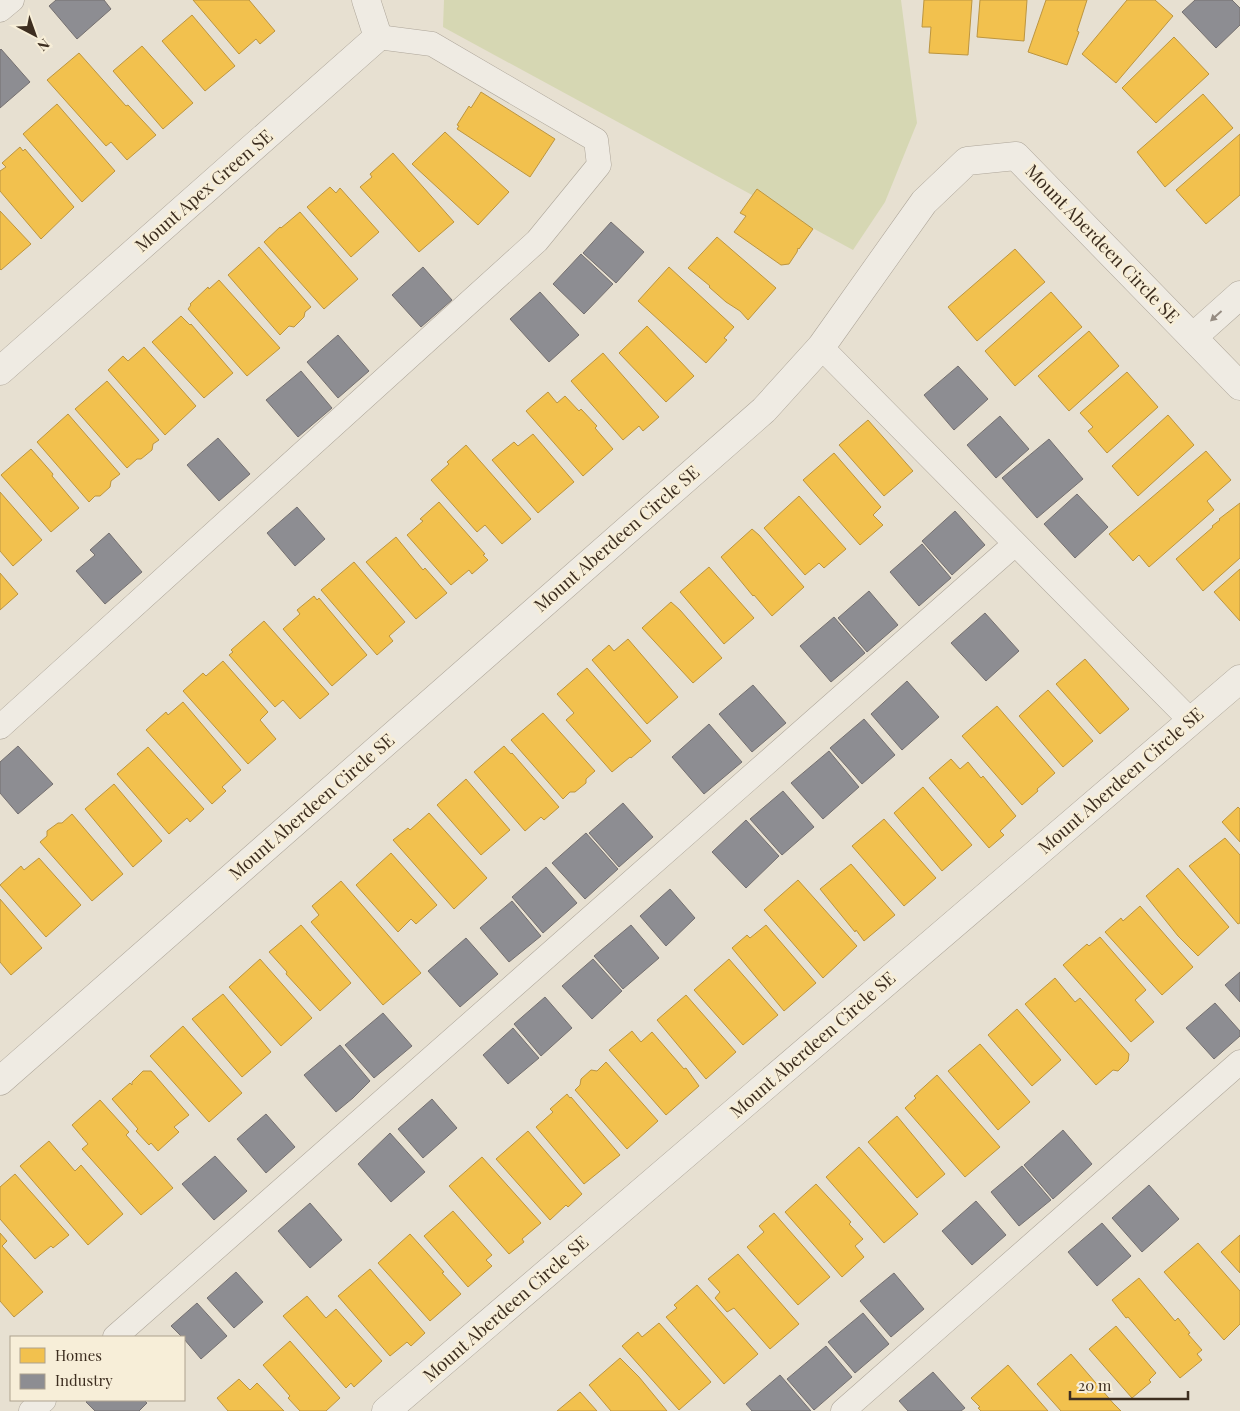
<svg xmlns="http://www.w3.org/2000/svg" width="1240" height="1411" font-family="'Playfair Display',serif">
<rect width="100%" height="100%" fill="#e7e0d1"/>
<path fill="#d6d7b3" d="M444,0H901L917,123L885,202L853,250L443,27Z"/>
<path fill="#f2c14e" stroke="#bc9540" d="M193,0H249L275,31L260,44L256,39L239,54Z
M924,0H972L968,55L929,53L931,27H922Z
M980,0H1027L1024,41L977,37Z
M1046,0H1087L1077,31L1079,32L1067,65L1028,52Z
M1127,0H1155L1173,16L1116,83L1082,54Z
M192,15L235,66L205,91L162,41Z
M1174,37L1209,74L1156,123L1122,88Z
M142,46L193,103L163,129L113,71Z
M79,53L126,106L128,105L156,135L127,160L111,142L106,146L47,80Z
M481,92L555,139L530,177L457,129L459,126L457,125L469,106L471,108Z
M1203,94L1233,128L1165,187L1137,152Z
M57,104L115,171L82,202L23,134Z
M445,132L509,192L478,225L412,164Z
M1240,134V195L1206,224L1176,190Z
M20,147L23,151L25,149L74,207L41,239L0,191V171L6,167L2,163Z
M393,153L454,222L419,252L360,187L372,177L370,174Z
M330,187L336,193L340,188L379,232L351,257L307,207Z
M757,189L813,229L799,249L798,248L797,252L789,264L781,265L734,232L746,216L740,213Z
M0,211L31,244L1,270L0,269Z
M300,212L358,279L324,309L264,242L280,227L281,228Z
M717,237L776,288L748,320L740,311L726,302L709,287L710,286L688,268Z
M259,247L311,307L305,312L304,317L294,327L289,326L280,335L228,275Z
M1015,249L1045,282L977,341L948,307Z
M669,267L734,327L724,338L727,340L706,363L638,301Z
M219,280L280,348L247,376L188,309L191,305L190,304L208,287L209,289Z
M1051,292L1082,327L1015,386L985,351Z
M181,316L190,325L191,324L233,373L204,398L152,342Z
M647,326L694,376L666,402L619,353Z
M1089,331L1119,366L1069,411L1038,376Z
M144,347L196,406L165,435L108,370L123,356L128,361Z
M603,353L659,417L643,431L639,426L623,440L571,381Z
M1127,372L1158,407L1107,453L1088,431L1093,427L1080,413Z
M107,381L159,440L153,444L152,450L141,459H137L127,468L75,409Z
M548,392L557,403L565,396L579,411L581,409L597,426L595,428L613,449L583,476L526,411Z
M68,414L120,474L111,481L110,487L100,496H95L89,502L37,442Z
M1168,415L1194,445L1138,496L1112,466Z
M868,420L913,471L884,496L839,445Z
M533,434L574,482L538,513L492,460L514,442L518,446Z
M466,445L531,519L502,544L485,525L477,532L431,480L449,464L447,462Z
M31,449L53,474L52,476L79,508L51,532L1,475Z
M1206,451L1231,480L1207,501L1214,510L1149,567L1139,555L1133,561L1109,534Z
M834,453L881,507L873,515L883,525L860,545L803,480Z
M0,492L42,540L13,566L0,551Z
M799,496L846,549L824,568L819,563L805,575L764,528Z
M439,502L485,554L483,555L488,560L472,574L469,570L451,585L407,535L423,521L420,519Z
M1240,503V558L1203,591L1176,559L1213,527L1212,526L1220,520L1219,519Z
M752,529L759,535L804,587L772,616L754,595L753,596L721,557Z
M396,537L423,570L425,568L447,593L416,619L366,562Z
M354,562L405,622L389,636L393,641L377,655L321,590Z
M709,567L754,618L724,644L680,592Z
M1240,569V621L1214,592Z
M0,573L18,594L0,610Z
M314,596L317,600L319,598L367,655L332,686L283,629L300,614L297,610Z
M671,602L680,610L722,658L693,683L642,628Z
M264,621L329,694L300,719L283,700L275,707L229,655L233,652L231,650Z
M628,639L678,697L647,724L592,660L609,645L614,651Z
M1085,659L1129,709L1100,734L1056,684Z
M223,661L268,712L260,720L276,739L248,764L183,691L203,673L206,676Z
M587,668L651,741L631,758L630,757L612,772L566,720L574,713L557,694Z
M1048,690L1093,741L1063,767L1019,716Z
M183,702L241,770L222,787L226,791L212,804L146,730L166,712L168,715Z
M997,706L1055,773L1037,789L1038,791L1022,805L962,736Z
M543,713L595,771L586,779V783L575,792H570L563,799L511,740Z
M504,746L511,754L512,753L559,807L544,820L541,817L525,831L474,772Z
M148,747L204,809L190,822L187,818L169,834L117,774Z
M951,759L960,769L968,762L981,778L983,776L1016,816L1000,831L1004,835L989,848L929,778Z
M466,779L510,830L481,855L437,805Z
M114,784L162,841L133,867L85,809Z
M923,787L972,845L942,871L894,813Z
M1238,807L1240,809V842L1222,822Z
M429,813L487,878L454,909L393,840L408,828L410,830Z
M72,814L123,874L92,901L40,842L47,836V831L58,823H62Z
M884,819L936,878L904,906L852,846Z
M1225,838L1240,855V923L1238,924L1189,866Z
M391,853L437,905L416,924L411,919L398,932L356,885Z
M39,858L81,905L46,937L0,885L21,866L24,870Z
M851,864L895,915L864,941L856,930L855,932L820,889Z
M1178,868L1229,927L1198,956L1178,936L1146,896Z
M798,880L857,946L823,978L764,910Z
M341,881L421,973L383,1005L311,922L319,915L312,906Z
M0,899L42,948L11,975L0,962Z
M1140,906L1193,967L1162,995L1105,932L1121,918L1123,921Z
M301,925L351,983L320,1011L286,974L287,972L269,952Z
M766,925L816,983L784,1011L732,948L747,935L750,938Z
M1100,937L1146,990L1135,1000L1154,1022L1131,1042L1063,965L1087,944L1089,946Z
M260,959L312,1018L281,1046L229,987Z
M729,959L778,1015L743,1045L694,990Z
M1055,978L1075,1002L1080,998L1129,1054L1128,1061L1118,1071L1113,1070L1096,1085L1025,1004Z
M223,994L271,1052L242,1077L192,1019Z
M686,995L736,1052L706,1079L657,1020Z
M1017,1009L1061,1060L1032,1086L988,1035Z
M183,1026L242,1093L209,1122L150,1056Z
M632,1031L641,1042L652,1032L684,1069L686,1068L699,1086L666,1115L609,1050Z
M980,1044L1030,1102L998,1130L948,1071Z
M606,1062L658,1121L627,1149L575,1090L580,1085L581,1079L591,1070L597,1071Z
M143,1071H151L189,1115L174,1127L179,1132L158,1151L151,1143L149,1145L136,1131L138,1129L112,1099L130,1083L132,1085V1082Z
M937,1075L1000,1147L965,1177L905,1108L916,1098L914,1096Z
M567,1094L570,1098L571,1097L620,1155L584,1184L536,1127L553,1112L550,1109Z
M100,1100L129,1132L126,1135L173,1188L141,1215L82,1149L88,1144L72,1125Z
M897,1116L945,1174L917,1198L868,1142Z
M528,1131L582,1194L568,1207L566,1205L550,1220L496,1159Z
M49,1141L75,1171L81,1165L123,1214L88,1245L20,1166Z
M859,1147L918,1214L884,1243L826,1177Z
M482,1157L541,1223L522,1239L524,1242L509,1254L449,1186Z
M15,1174L69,1235L53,1248L51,1246L35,1259L0,1219V1187Z
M816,1184L851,1222L849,1224L863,1239L855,1246L864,1257L842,1277L785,1212Z
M453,1211L492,1255L486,1260L492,1266L468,1287L424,1236Z
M774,1213L830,1277L798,1305L747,1247L764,1232L759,1226Z
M0,1233L7,1241L2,1246L43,1292L14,1317L0,1301Z
M410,1234L444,1272L442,1273L461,1294L430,1321L378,1263Z
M1240,1235V1273L1221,1252Z
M1198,1243L1240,1291V1324L1224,1340L1164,1272Z
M738,1254L799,1324L770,1349L734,1308L727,1312L715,1298L720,1292L708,1279Z
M370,1269L425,1333L411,1346L407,1342L390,1356L338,1296Z
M1139,1278L1175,1321L1178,1318L1190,1333L1188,1334L1202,1350L1197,1354L1202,1360L1180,1378L1128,1317L1126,1318L1112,1300Z
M697,1285L758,1354L724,1384L666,1317L677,1308L674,1305Z
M307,1296L326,1318L336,1309L382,1361L354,1387L351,1383L346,1388L283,1316Z
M659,1323L711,1382L679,1410L622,1346L638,1332L642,1337Z
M1116,1326L1156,1373L1149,1380L1151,1382L1132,1398L1089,1349Z
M290,1341L340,1398L326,1411H300L288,1398L290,1396L263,1365Z
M1071,1354L1113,1403L1121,1411H1061L1037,1384Z
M620,1358L639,1377L667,1411H611L589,1385Z
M1008,1365L1048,1411H981L978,1408L980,1407L971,1398Z
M239,1379L250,1390L257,1383L284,1411H228L217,1398Z
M580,1392L597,1411H557Z"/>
<path fill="#8d8d92" stroke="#757070" d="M56,0H104L111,9L77,39L49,6Z
M1195,0H1232L1240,8V25L1216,48L1182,12Z
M1,49L30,82L0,108V50Z
M611,222L644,252L616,283L583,253Z
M581,254L613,284L584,314L553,284Z
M423,267L452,300L421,327L392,295Z
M540,292L579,335L549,362L510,319Z
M338,335L369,371L338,398L307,362Z
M958,366L988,399L954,430L924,395Z
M301,371L332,408L298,437L266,400Z
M1000,416L1029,449L996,478L967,445Z
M218,438L250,474L219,501L187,465Z
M1049,439L1083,479L1037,518L1002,478Z
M1077,494L1108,527L1075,558L1044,524Z
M297,507L325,539L295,566L267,533Z
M955,511L985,545L952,575L922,541Z
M109,533L142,572L105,604L76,571L95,555L90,550Z
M922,544L951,578L919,606L890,572Z
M869,591L898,625L867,652L838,618Z
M985,613L1019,651L986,681L951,643Z
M834,617L865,653L831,682L800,646Z
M907,681L939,717L902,750L871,714Z
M753,685L786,723L752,752L719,714Z
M864,719L895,755L862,784L830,748Z
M709,724L742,762L704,794L672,757Z
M18,746L53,784L18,814L0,793V762Z
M829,751L859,787L823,819L791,783Z
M783,791L814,827L782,855L750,819Z
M623,803L653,837L619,867L589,833Z
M746,820L779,856L746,888L712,852Z
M586,833L618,869L585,899L552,863Z
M546,867L577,903L543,933L512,897Z
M670,889L695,918L666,946L640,916Z
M512,901L541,936L509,962L480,928Z
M631,925L659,958L623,989L594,956Z
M466,938L498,974L460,1007L428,971Z
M593,959L622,991L592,1019L562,986Z
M1240,972V1002L1225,985Z
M545,997L572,1028L541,1056L514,1024Z
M1215,1003L1240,1031V1036L1214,1059L1186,1028Z
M383,1013L412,1046L374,1078L345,1045Z
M513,1028L539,1058L508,1084L483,1055Z
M340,1045L370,1081L353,1098L336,1112L304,1075Z
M432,1099L457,1128L423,1158L398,1129Z
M266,1114L295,1147L266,1173L237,1139Z
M1063,1130L1092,1164L1053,1199L1024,1165Z
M390,1133L425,1172L391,1202L358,1164Z
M215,1156L247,1191L214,1220L182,1184Z
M1022,1166L1051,1200L1019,1226L991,1192Z
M1149,1185L1179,1219L1142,1252L1112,1218Z
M976,1201L1006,1235L972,1265L942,1231Z
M310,1203L342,1240L310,1268L278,1231Z
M1102,1223L1131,1256L1097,1286L1068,1252Z
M236,1272L263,1302L234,1328L207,1298Z
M894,1273L924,1309L891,1337L860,1301Z
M197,1303L227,1336L201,1359L184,1339V1337H182L171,1326Z
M863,1313L889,1344L855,1373L828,1342Z
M826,1346L852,1377L814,1410L787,1379Z
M933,1372L965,1408L961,1411H908L899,1401Z
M780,1375L811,1411H752L746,1404Z
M88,1400H144L147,1403L139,1411H95L86,1402Z"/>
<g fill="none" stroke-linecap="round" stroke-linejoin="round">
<defs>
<path id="lane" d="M0,10L12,0
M821,347L1191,721
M0,727L537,241L599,165L596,140L432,44L378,37
M115,1337L1015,544
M31,1411L44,1400
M843,1411L1240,1062"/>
<path id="street" d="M1193,337L1240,295
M0,371L378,37L366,0
M0,1081L764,410L821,347L924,202L967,161L1016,156L1240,386
M386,1411L1240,679"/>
</defs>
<use href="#lane" stroke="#ada599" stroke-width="25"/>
<use href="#street" stroke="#ada599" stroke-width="29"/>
<use href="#lane" stroke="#efebe3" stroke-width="24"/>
<use href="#street" stroke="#efebe3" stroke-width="28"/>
</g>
<defs><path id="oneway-solid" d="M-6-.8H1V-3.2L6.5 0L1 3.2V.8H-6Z" transform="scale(1.25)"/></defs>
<use fill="#968c82" href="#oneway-solid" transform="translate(1216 316) rotate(138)"/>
<g text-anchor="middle" stroke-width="5" stroke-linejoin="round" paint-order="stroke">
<g font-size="18" fill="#3d2e20" stroke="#f7eed8">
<text transform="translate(204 191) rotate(-41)" y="6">Mount Apex Green SE</text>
<text transform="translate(1102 244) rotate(46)" y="6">Mount Aberdeen Circle SE</text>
<text transform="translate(617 539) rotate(-41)" y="6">Mount Aberdeen Circle SE</text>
<text transform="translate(1121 781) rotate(-41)" y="6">Mount Aberdeen Circle SE</text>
<text transform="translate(312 807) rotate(-41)" y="6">Mount Aberdeen Circle SE</text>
<text transform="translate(813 1045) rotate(-41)" y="6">Mount Aberdeen Circle SE</text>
<text transform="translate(506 1309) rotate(-41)" y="6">Mount Aberdeen Circle SE</text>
</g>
</g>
<rect x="10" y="1336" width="175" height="65" fill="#f7eed8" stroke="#ada18e"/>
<rect x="20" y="1348" width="25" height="15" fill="#f2c14e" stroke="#ada18e"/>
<text x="55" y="1361" font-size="15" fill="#3d2e20">Homes</text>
<rect x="20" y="1374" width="25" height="15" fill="#8d8d92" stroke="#ada18e"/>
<text x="55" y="1386" font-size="15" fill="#3d2e20">Industry</text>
<g transform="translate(35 35) rotate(139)" stroke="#f7eed8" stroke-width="4" paint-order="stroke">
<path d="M0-4L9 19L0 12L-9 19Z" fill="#3d2e20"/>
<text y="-8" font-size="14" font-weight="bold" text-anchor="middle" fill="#3d2e20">N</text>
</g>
<path d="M1070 1391v8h118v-8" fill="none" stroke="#3d2e20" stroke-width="2.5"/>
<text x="1078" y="1391" font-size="15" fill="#3d2e20" stroke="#f7eed8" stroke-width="4" paint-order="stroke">20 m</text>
</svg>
